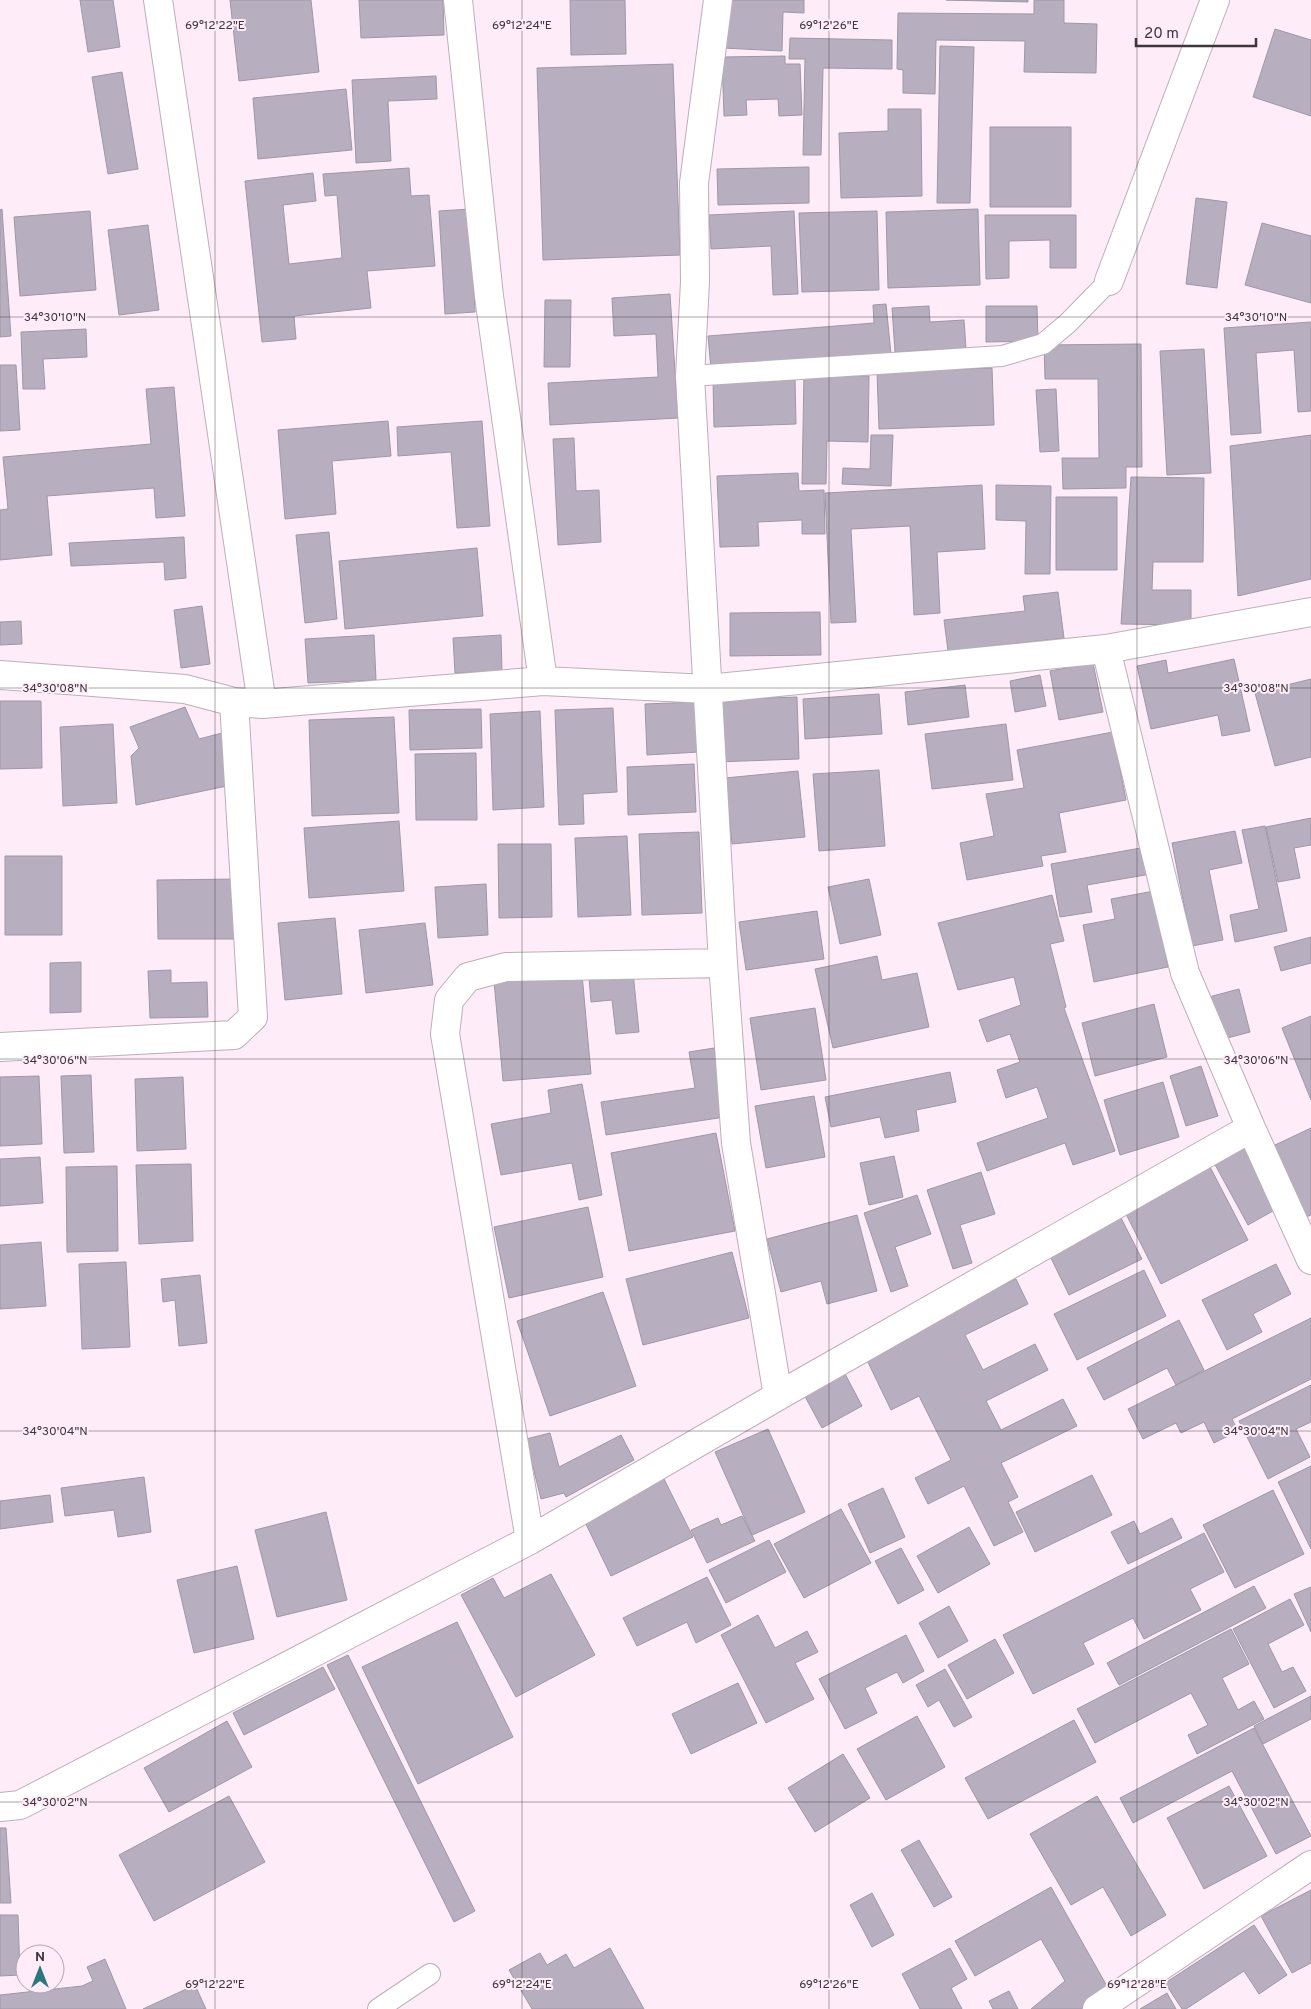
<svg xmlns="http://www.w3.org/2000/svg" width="1311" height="2009" font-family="Overpass,sans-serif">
<rect width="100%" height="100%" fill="#feedf9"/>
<path fill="#b7afbf" stroke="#9f97a6" d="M80,0H113L120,47L88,52Z
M230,0H311L319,72L239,81Z
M359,0H443L444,35L361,38Z
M570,0H625L626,54L571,55Z
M725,0H804V13L783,12L782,51L723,48Z
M946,0H1028V2Z
M1034,0H1064V23L1097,24L1096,73L1024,72L1025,41L936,40L935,94L903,93V70L897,69L898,13L1034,14Z
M1275,29L1311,40V116L1253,97Z
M790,38L892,40V69L823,68L821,155H803L805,59H789Z
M940,46L974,47L970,203H937Z
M785,56V64H800L802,115L779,116L778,99L746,100L747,115L724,116L722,57Z
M673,64L680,255L543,260L537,68Z
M122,72L138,169L108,174L92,77Z
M436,76L437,99L388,101L391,161L356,163L352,80Z
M346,89L352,150L258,159L253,98Z
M888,109H921L922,196L841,198L839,133L888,131Z
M990,127H1071V207H990Z
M809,167V203L718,205L717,169Z
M409,168L411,196L429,195L435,266L367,271L371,308L294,316L296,339L262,342L245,181L313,173L316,201L283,205L289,264L342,258L337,195L325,196L323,174Z
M1196,198L1227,202L1217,288L1186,284Z
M2,209L11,336L0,337V210Z
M470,209L475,312L445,314L439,211Z
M978,209L980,285L888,288L886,212Z
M90,211L96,290L20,296L14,217Z
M794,211L798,294L773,295L771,246L711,249L709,215Z
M877,211L879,290L802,292L799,213Z
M985,215H1076V268H1050V240L1009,241V278L986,279Z
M1262,223L1311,236V303L1245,285Z
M148,225L159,310L119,315L108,230Z
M670,294L678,418L550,425L548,383L658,377L656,334L614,336L612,298Z
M545,300H571L570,367H544Z
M886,304L891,354L711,369L708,336L874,323L873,305Z
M929,306L930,322L964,320L966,348L895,352L892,308Z
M986,306H1037L1038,341L986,342Z
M1311,322V411L1298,412L1294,350L1256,353L1261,433L1231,435L1224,328Z
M86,329L87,357L43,359L45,389H23L21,332Z
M1141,344L1142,467H1126V488L1063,489L1062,458H1099L1098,379H1045L1044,345Z
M1204,349L1211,473L1167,475L1160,351Z
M0,365H16L20,430L0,431Z
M992,368L994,425L879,429L877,372Z
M804,375L869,376L868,442L827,441L826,484H802Z
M795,378L796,424L714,427L713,381Z
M174,387L185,516L156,518L154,488L47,496L52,555L0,560V510L8,509L3,457L151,444L146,389Z
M1056,389L1059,451L1040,452L1036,390Z
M388,421L391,456L332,461L336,514L285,519L278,430Z
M482,421L490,526L457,528L451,452L398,456L397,427Z
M871,435H893L891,486L842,484L843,468L870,469Z
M1311,435V579L1238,596L1230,446Z
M574,438L576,491L599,490L601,542L558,545L553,439Z
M798,473L799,491L824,490L825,534H802V520L758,522L759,546L720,547L717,476Z
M1131,477L1204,478L1203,562H1153L1152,590H1191V625L1121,624Z
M982,485L985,549L937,552L940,613L914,615L910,526L851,529L856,622L831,623L825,493Z
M996,485L1051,486L1050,574H1025L1026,521L996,520Z
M1056,497H1117V570H1056Z
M329,532L337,619L305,623L296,535Z
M184,537L186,578L165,580L164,562L71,566L69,543Z
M477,548L483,616L345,629L339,561Z
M1058,592L1064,638L948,651L944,620L1025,611L1023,596Z
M202,606L210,664L181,668L174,610Z
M820,612L821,655L730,656V613Z
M21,621L22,644L0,645V622Z
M374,635L376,680L308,683L305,639Z
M501,635L502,671L455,673L453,638Z
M1234,659L1250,731L1222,736L1218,715L1151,729L1137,666L1166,660L1168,673Z
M1093,663L1103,712L1059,720L1050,671Z
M1040,675L1046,706L1015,712L1010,681Z
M1311,679V757L1275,766L1255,693Z
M965,685L969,717L908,725L905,692Z
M879,694L882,734L805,739L803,699Z
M797,697L799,759L716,762L714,700Z
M0,701H41L42,768L0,769Z
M697,702L699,752L647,755L645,704Z
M185,707L199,739L226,732L227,786L136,805L131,756L139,748L130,727Z
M613,708L617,792L583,794L584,824L559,825L555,710Z
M481,709L482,748L410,750L409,710Z
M540,711L544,807L493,810L490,714Z
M394,717L399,813L312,816L309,720Z
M113,724L117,803L63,806L60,727Z
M1006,724L1013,780L932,789L925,734Z
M1113,732L1126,800L1059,813L1066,852L1041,856L1043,866L967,880L960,843L994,836L986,794L1024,788L1017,750Z
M476,753L477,820H416L415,754Z
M694,764L696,812L628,815L627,767Z
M879,770L885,846L819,851L813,774Z
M798,771L805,837L732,844L725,778Z
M1311,818V845L1294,848L1300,878L1278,882L1266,827Z
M399,821L404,891L309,898L304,828Z
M1265,826L1287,931L1235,942L1230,915L1259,909L1242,830Z
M1235,831L1242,863L1209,870L1223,940L1192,946L1172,843Z
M699,832L702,913L642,915L639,834Z
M627,836L631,915L578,917L575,838Z
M498,844H551L552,917L499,918Z
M1146,847L1151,874L1087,885L1092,912L1060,917L1051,864Z
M5,856H62V935H5Z
M237,879L238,939H158L157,880Z
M869,879L881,935L840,944L828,887Z
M486,884L488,935L438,938L435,887Z
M1154,891L1168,967L1094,982L1083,925L1115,919L1111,899Z
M1052,895L1064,941L1050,944L1066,1007L1064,1008L1115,1151L1073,1165L1065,1143L987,1171L977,1143L1048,1118L1037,1087L1006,1098L997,1070L1020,1062L1010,1034L987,1042L979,1020L1021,1005L1014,977L958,990L938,923Z
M817,911L824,959L746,970L739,922Z
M335,918L342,994L285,1000L278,923Z
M425,923L433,985L366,993L359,930Z
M1311,937V963L1281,971L1274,947Z
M877,956L882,980L917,973L929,1027L833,1048L815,969Z
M81,962V1012L50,1013V963Z
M171,970V983L207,982L208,1017L150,1018L148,971Z
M633,972L639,1032L616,1034L612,1000L591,1002L589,977Z
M582,974L591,1074L503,1081L494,981Z
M1239,989L1250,1032L1216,1041L1205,998Z
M1154,1004L1167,1057L1095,1076L1082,1023Z
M815,1008L826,1080L761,1090L750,1018Z
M1311,1016V1100L1282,1028Z
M714,1048L725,1117L606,1135L601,1102L695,1088L689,1052Z
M1201,1066L1218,1116L1186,1126L1170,1076Z
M950,1072L956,1102L916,1110L919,1131L885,1138L880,1117L831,1127L825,1097Z
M91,1075L94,1152L64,1153L61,1076Z
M39,1076L42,1144L0,1146V1077Z
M183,1077L186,1149L137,1151L135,1079Z
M1163,1082L1179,1137L1120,1155L1104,1100Z
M582,1084L602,1195L579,1200L572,1163L501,1175L491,1124L551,1113L548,1090Z
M814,1096L825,1157L766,1168L755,1106Z
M1311,1128V1215L1306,1217L1273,1146Z
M716,1133L735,1231L629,1251L611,1153Z
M1244,1144L1280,1207L1248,1225L1213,1161Z
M894,1156L903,1197L869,1205L860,1163Z
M40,1157L43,1203L0,1206V1159Z
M191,1164L193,1241L139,1244L136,1165Z
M1209,1165L1248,1240L1161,1284L1123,1208Z
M117,1166L118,1251L67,1252L66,1167Z
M981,1172L995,1214L960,1225L972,1263L953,1269L927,1190Z
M917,1195L931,1234L895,1247L908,1286L891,1292L864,1213Z
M588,1207L603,1277L509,1298L494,1227Z
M857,1215L877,1291L827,1304L821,1281L781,1292L767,1239Z
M1120,1216L1142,1259L1069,1295L1048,1252Z
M41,1242L46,1306L0,1309V1245Z
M732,1252L749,1318L643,1345L626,1279Z
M126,1262L130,1347L82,1349L79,1264Z
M1276,1264L1291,1294L1253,1314L1262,1332L1227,1350L1202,1300Z
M1144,1270L1166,1316L1077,1360L1054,1314Z
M200,1275L207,1343L179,1346L175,1300L163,1302L161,1279Z
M1016,1279L1028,1304L965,1335L983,1370L1035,1344L1048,1370L986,1401L1001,1430L1063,1399L1077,1426L1001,1463L1018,1497L1008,1502L1023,1532L994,1546L964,1486L928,1504L915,1478L951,1460L919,1396L891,1410L864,1354Z
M603,1292L636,1386L550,1416L517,1321Z
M1311,1318V1379L1232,1419L1238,1431L1214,1443L1204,1422L1181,1433L1176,1423L1143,1439L1128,1409Z
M1179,1320L1204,1370L1176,1385L1167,1368L1104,1400L1087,1368Z
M843,1370L862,1406L822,1428L802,1391Z
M1311,1385V1422L1296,1429L1310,1457L1268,1479L1239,1421Z
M768,1429L805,1512L752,1535L715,1452Z
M550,1433L559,1467L621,1435L634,1460L566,1497L564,1493L541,1499L526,1439Z
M1311,1466V1549L1278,1482Z
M1092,1475L1112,1515L1035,1552L1016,1512Z
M144,1477L151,1532L118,1537L114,1510L65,1516L61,1488Z
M664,1479L693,1537L611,1576L583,1518Z
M883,1488L905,1537L870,1553L848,1504Z
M1273,1490L1304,1554L1235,1588L1203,1525Z
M50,1495L53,1522L0,1529V1501Z
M841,1509L871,1563L804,1598L774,1544Z
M326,1512L347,1600L277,1617L255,1530Z
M742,1516L755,1541L707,1563L691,1530L718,1518L721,1525Z
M1172,1518L1182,1538L1128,1564L1111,1532L1134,1521L1140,1534Z
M969,1527L990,1564L938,1593L917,1556Z
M1204,1533L1224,1572L1190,1589L1201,1610L1144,1639L1133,1618L1083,1643L1094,1664L1033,1694L1003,1635Z
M769,1540L786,1572L726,1603L709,1570Z
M901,1548L924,1590L898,1604L875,1561Z
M237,1566L254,1639L194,1653L177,1580Z
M551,1574L595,1655L516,1697L461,1595L493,1578L504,1598Z
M707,1577L731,1625L696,1643L687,1622L637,1646L623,1618Z
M1254,1586L1266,1608L1119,1685L1107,1663Z
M1311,1587V1632L1294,1594Z
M1290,1599L1304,1625L1268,1644L1282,1672L1293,1667L1306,1691L1274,1708L1233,1629Z
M949,1606L968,1641L938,1658L919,1623Z
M758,1615L775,1648L807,1631L818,1652L795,1663L814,1699L766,1723L721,1635Z
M457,1622L513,1737L418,1784L362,1667Z
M1231,1629L1249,1664L1222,1678L1238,1710L1254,1701L1264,1719L1197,1754L1188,1735L1208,1725L1191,1693L1095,1743L1077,1709Z
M906,1635L924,1671L903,1683L897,1672L865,1688L877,1713L845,1729L819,1679Z
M995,1639L1014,1673L967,1699L948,1665Z
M348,1655L475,1911L454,1922L327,1665Z
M323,1667L335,1689L244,1735L233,1713Z
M945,1669L972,1717L954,1727L939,1700L928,1707L916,1685Z
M738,1683L757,1723L691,1754L672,1714Z
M1311,1696V1719L1263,1744L1254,1726Z
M917,1716L945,1767L886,1800L857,1749Z
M1074,1720L1096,1762L988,1819L965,1778Z
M227,1721L252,1767L169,1812L144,1768Z
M1254,1728L1311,1836L1276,1854L1232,1771L1133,1823L1120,1798Z
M843,1754L870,1798L815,1832L788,1788Z
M1229,1786L1267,1856L1204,1889L1167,1818Z
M229,1796L265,1862L154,1921L119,1855Z
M1097,1796L1166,1915L1131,1936L1103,1887L1071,1905L1030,1834Z
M0,1828H6L11,1903H0Z
M919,1840L952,1897L934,1907L901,1850Z
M1051,1887L1112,1995L1091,2009H1031L1065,1981L1041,1939L975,1976L955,1941Z
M1311,1890V1963L1292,1973L1261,1916Z
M872,1893L894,1935L872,1947L850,1905Z
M0,1915H18L20,1975L0,1976Z
M1254,1925L1287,1975L1259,1994L1244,1971L1186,2009H1182L1165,1983Z
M610,1948L644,2009H532L509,1970L540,1953L547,1965L566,1954L574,1968Z
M950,1948L967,1979L951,1988L962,2009H920L902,1974Z
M105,1959L126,2009H0V1995L82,1986L93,1981L87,1967Z
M195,1985L206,2009H143Z
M1009,1991L1018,2009H993L989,2001Z
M1167,1993L1176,2009H1140Z"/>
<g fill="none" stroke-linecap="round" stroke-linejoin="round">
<defs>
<path id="lane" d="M690,376L1002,356L1043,344L1068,323L1109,281
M378,2009L430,1974"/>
<path id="street" d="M158,0L262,704
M458,0L489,296L543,681
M718,0L694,183L695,282L690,376L723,963L736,1143L778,1396
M1109,281L1215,0
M1106,649L1185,973L1251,1128L1311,1260
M0,675L185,689L234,702L262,704L543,681L708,689L1106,649L1311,612
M0,1047L234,1035L253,1017L234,702
M530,1540L445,1034L449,1000L468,977L506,967L723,963
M0,1807L20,1805L530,1540L778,1396L1251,1128
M1097,2009L1311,1865"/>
</defs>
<use href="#lane" stroke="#bdaeb9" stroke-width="22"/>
<use href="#street" stroke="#bdaeb9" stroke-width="30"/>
<use href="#lane" stroke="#fff" stroke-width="20"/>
<use href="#street" stroke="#fff" stroke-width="28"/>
</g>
<path fill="none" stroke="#3d363b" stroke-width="1" stroke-opacity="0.45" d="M215,0V2009M522,0V2009M829,0V2009M1137,0V2009M0,317H1311M0,688H1311M0,1059H1311M0,1431H1311M0,1802H1311"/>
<g font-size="12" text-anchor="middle" fill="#3d363b" stroke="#feedf9" stroke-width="4" stroke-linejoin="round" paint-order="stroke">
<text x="215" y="29">69°12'22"E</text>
<text x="522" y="29">69°12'24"E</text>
<text x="829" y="29">69°12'26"E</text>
<text x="55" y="321">34°30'10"N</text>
<text x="1256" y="321">34°30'10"N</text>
<text x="55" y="692">34°30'08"N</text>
<text x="1256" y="692">34°30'08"N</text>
<text x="55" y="1064">34°30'06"N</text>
<text x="1256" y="1064">34°30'06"N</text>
<text x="55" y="1435">34°30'04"N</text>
<text x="1256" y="1435">34°30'04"N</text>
<text x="55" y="1806">34°30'02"N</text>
<text x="1256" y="1806">34°30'02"N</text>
<text x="215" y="1988">69°12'22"E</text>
<text x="522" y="1988">69°12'24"E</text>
<text x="829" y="1988">69°12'26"E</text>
<text x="1137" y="1988">69°12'28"E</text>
</g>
<g transform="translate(40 1969)"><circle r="24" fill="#feedf9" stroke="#b1a4ad"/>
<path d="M0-4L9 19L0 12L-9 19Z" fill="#2e767e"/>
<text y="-8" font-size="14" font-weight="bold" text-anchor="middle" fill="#3d363b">N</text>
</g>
<path d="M1136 38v8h120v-8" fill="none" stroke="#3d363b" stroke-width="2.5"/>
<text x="1144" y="38" font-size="15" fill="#3d363b" stroke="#feedf9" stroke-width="4" paint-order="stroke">20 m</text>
</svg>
